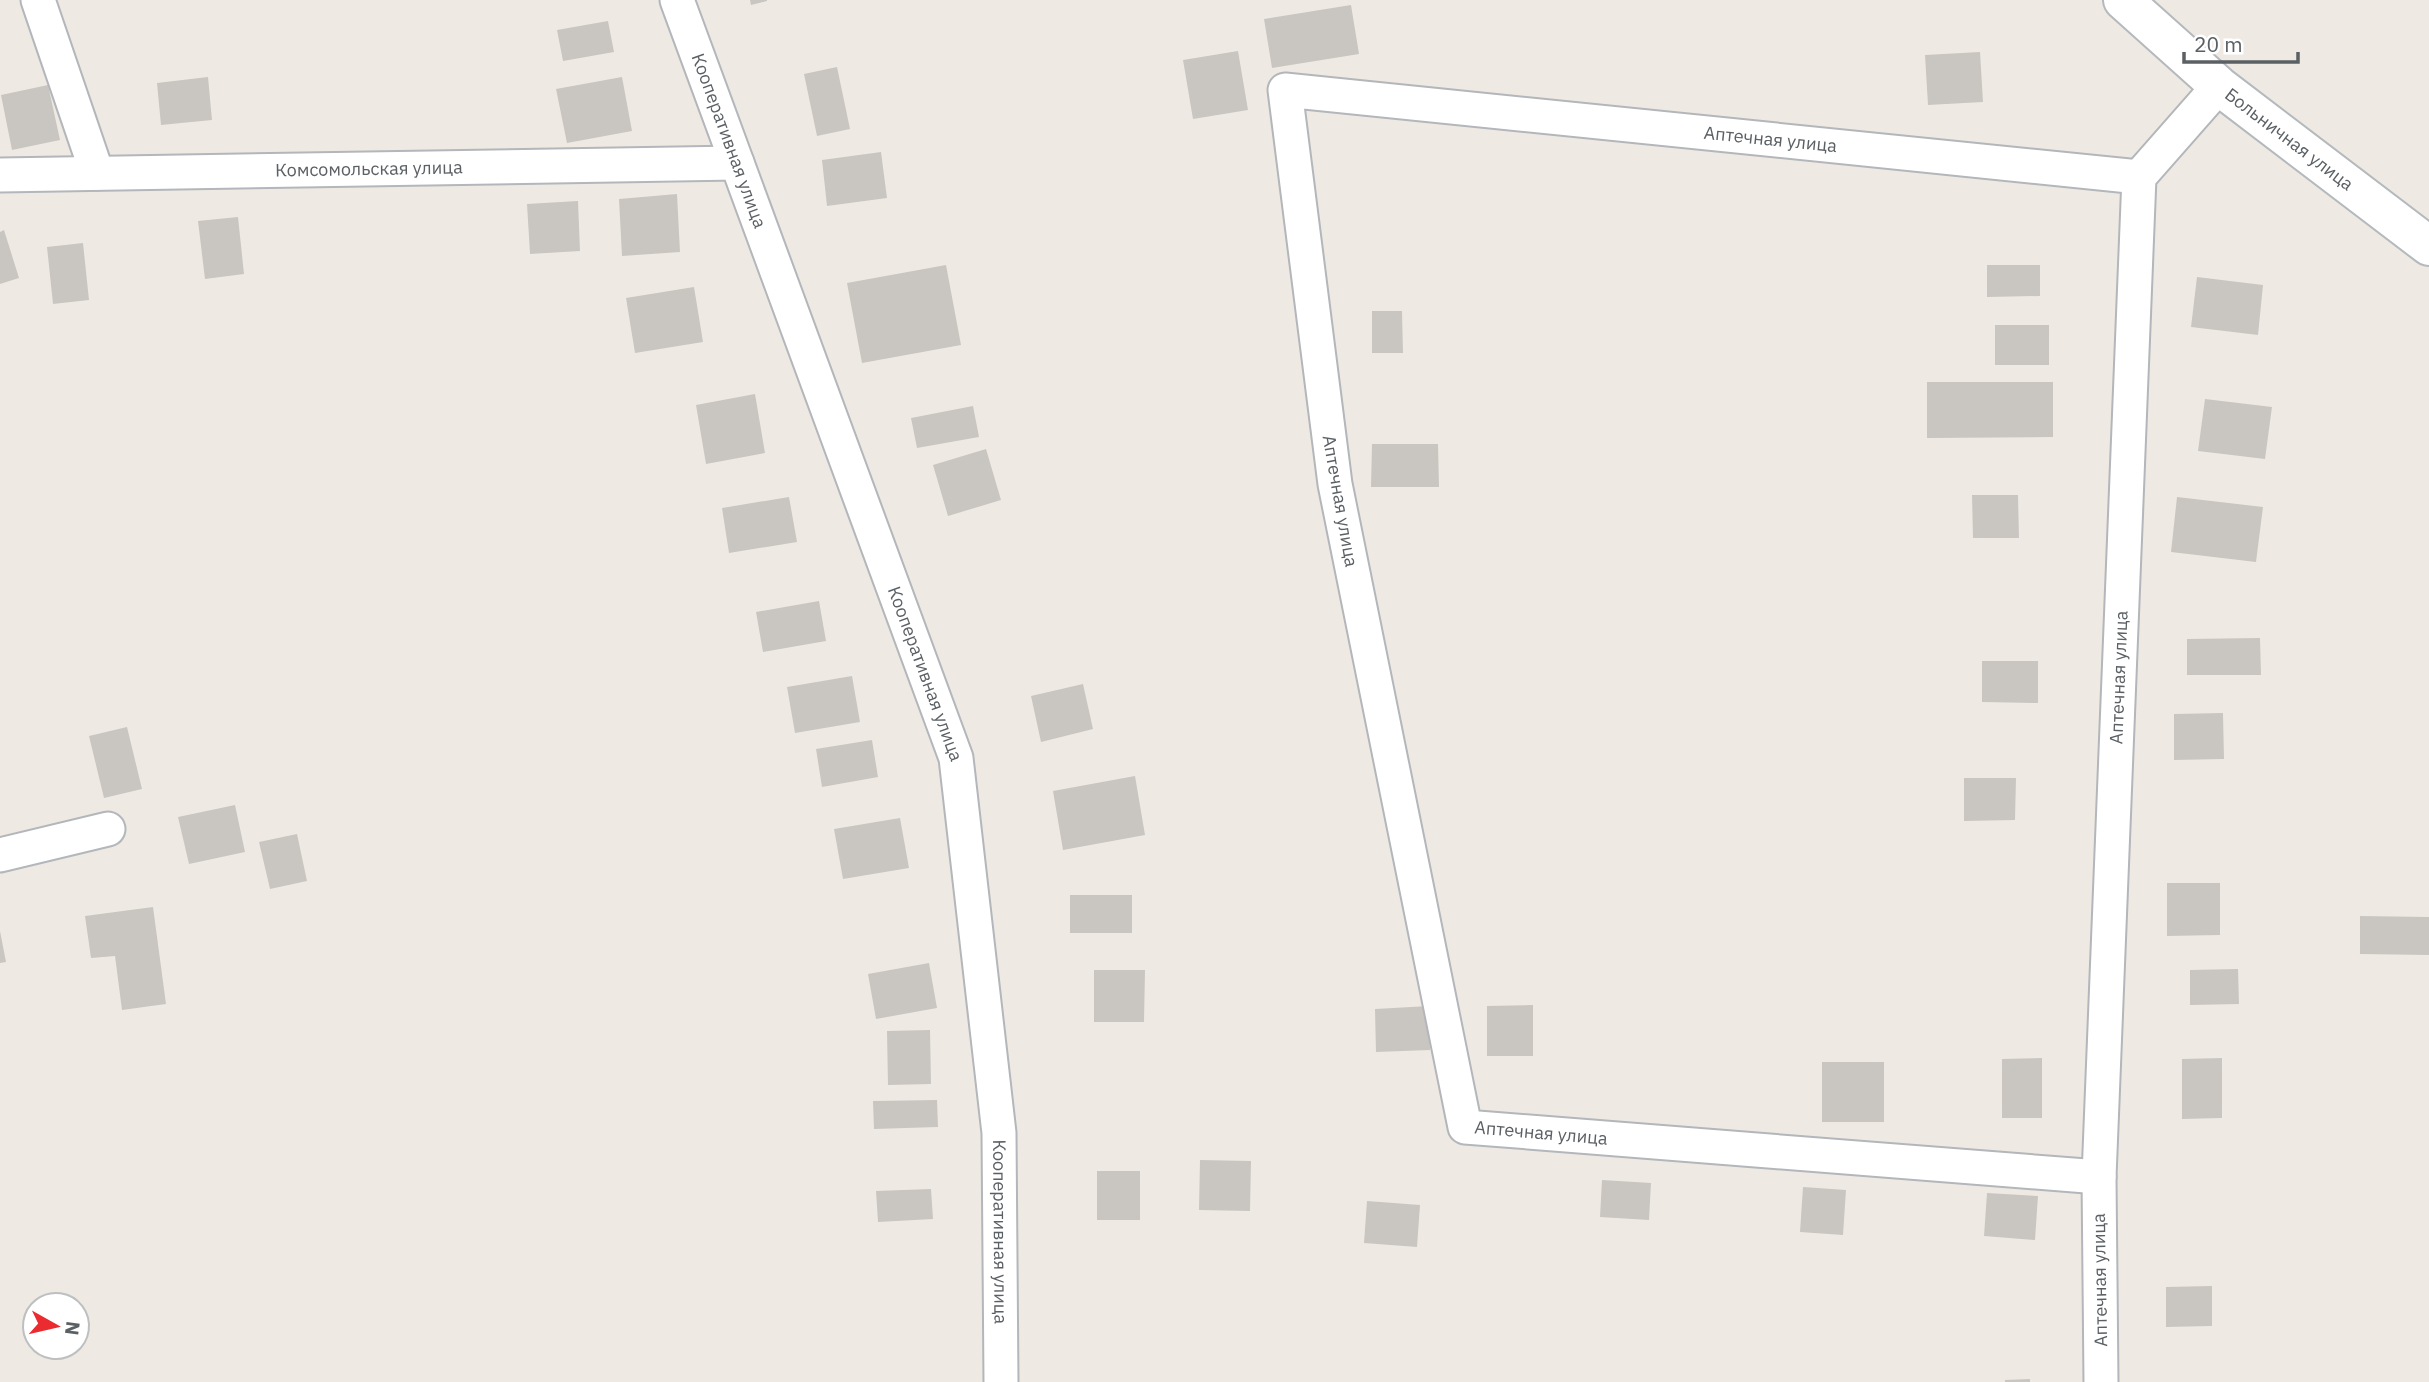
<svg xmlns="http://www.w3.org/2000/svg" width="2429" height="1382" font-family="'IBM Plex Sans',sans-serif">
<rect width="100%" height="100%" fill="#eeeae3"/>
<path fill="#c9c5c0" d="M750,0H767V1L751,5Z
M1351,5L1359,54L1272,68L1264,19Z
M608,21L614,52L563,61L557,30Z
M1238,51L1248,110L1193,119L1183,60Z
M1980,52L1983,102L1928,105L1925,55Z
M837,67L850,129L817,136L804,74Z
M208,77L212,120L161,125L157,83Z
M622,77L632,131L567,143L556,89Z
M48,85L60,140L12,150L1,95Z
M881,152L887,198L827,206L822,160Z
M677,194L680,252L622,256L619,199Z
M578,201L580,251L530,254L527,204Z
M238,217L244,274L205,279L198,221Z
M4,230L19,278L0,284V232Z
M83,243L89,300L53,304L47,247Z
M946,265L961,345L862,363L847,283Z
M1987,265H2040V296L1987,297Z
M2197,277L2263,285L2258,335L2191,327Z
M694,287L703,342L635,353L626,298Z
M1372,311H1402L1403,353H1372Z
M1995,325H2049V365H1995Z
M1927,382H2053V437L1927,438Z
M755,394L765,453L706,464L696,405Z
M2205,399L2272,407L2265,459L2198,451Z
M973,406L979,437L917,448L911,418Z
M1372,444H1438L1439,487H1371Z
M986,449L1001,500L948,516L933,465Z
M1972,495H2018L2019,538H1973Z
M789,497L797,542L729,553L722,508Z
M2177,497L2263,507L2256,562L2171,552Z
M819,601L826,641L763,652L756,612Z
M2260,638L2261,675H2187V639Z
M1982,661H2038V703L1982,702Z
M852,676L860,722L795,733L787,687Z
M1083,684L1093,729L1041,742L1031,696Z
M2223,713L2224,759L2174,760V714Z
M127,727L142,789L104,798L89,736Z
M872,740L878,777L822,787L816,749Z
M1135,776L1145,835L1063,850L1053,791Z
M1964,778H2016L2015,820L1964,821Z
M235,805L245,852L189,864L178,817Z
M900,818L909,868L843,879L834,829Z
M297,834L307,881L270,889L259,842Z
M2167,883H2220V935L2167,936Z
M1070,895H1132V933H1070Z
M153,907L166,1004L122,1010L115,956L91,958L85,916Z
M2360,916L2429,917V955L2360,954Z
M0,931L6,962L0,963Z
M929,963L937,1008L876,1019L868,974Z
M2238,969L2239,1004L2190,1005V970Z
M1094,970H1145L1144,1022H1094Z
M1533,1005V1056H1487V1006Z
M1429,1006L1430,1050L1376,1052L1375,1009Z
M930,1030L931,1084L888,1085L887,1031Z
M2042,1058V1118H2002V1059Z
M2222,1058V1118L2182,1119V1059Z
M1822,1062H1884V1122H1822Z
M937,1100L938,1127L874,1129L873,1101Z
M1200,1160L1251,1161L1250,1211L1199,1210Z
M1097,1171H1140V1220H1097Z
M1602,1180L1651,1183L1649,1220L1600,1217Z
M1803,1187L1846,1190L1843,1235L1800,1232Z
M931,1189L933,1219L878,1222L876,1191Z
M1987,1193L2038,1196L2035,1240L1984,1236Z
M1367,1201L1420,1205L1417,1247L1364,1243Z
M2212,1286V1326L2166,1327V1287Z
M2030,1379V1382H2005V1380Z"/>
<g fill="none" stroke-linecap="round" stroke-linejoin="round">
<defs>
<g id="street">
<path d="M38,0L97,173"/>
<path id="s1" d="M677,0L956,758L999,1133L1001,1382"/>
<path id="s2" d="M0,175L737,163"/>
<path d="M0,855L108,829"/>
<path id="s3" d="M2099,1177L1465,1127L1335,484L1285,90L2139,177"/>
<path id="s4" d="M2101,1382L2099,1177L2139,177L2219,86"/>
</g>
<g id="secondary">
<path id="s5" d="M2123,0L2219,86L2429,246"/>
</g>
</defs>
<use href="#street" stroke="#b3b6ba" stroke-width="37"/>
<use href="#secondary" stroke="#b4b9bd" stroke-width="42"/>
<use href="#street" stroke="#fff" stroke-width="33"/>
<use href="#secondary" stroke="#fff" stroke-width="38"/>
</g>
<g text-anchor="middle" stroke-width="6" stroke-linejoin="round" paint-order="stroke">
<g font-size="18" fill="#5b6064" stroke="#fff">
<text dy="6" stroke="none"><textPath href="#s3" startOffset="2177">Аптечная улица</textPath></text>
<text dy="6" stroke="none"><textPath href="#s5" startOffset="217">Больничная улица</textPath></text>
<text dy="6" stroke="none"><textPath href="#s1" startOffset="150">Кооперативная улица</textPath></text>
<text dy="6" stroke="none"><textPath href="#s2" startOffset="369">Комсомольская улица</textPath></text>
<text transform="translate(1340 501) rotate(80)" y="6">Аптечная улица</text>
<text dy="6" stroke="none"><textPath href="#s1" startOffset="718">Кооперативная улица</textPath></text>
<text dy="6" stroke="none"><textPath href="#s4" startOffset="705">Аптечная улица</textPath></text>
<text transform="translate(1541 1133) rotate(5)" y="6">Аптечная улица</text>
<text dy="6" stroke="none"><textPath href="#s1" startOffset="1284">Кооперативная улица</textPath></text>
<text transform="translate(2100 1280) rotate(-91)" y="6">Аптечная улица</text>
</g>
</g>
<g transform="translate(56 1326) rotate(98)"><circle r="33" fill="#ffffff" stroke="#bdbfc1" stroke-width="2"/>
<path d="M0-5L12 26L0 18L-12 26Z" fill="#ea2c31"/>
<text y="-10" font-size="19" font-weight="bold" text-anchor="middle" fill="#5b6064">N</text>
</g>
<path d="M2184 52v10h114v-10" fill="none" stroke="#5b6064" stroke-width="3.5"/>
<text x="2194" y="52" font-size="21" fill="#5b6064" stroke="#ffffff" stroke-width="5" paint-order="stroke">20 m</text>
</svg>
